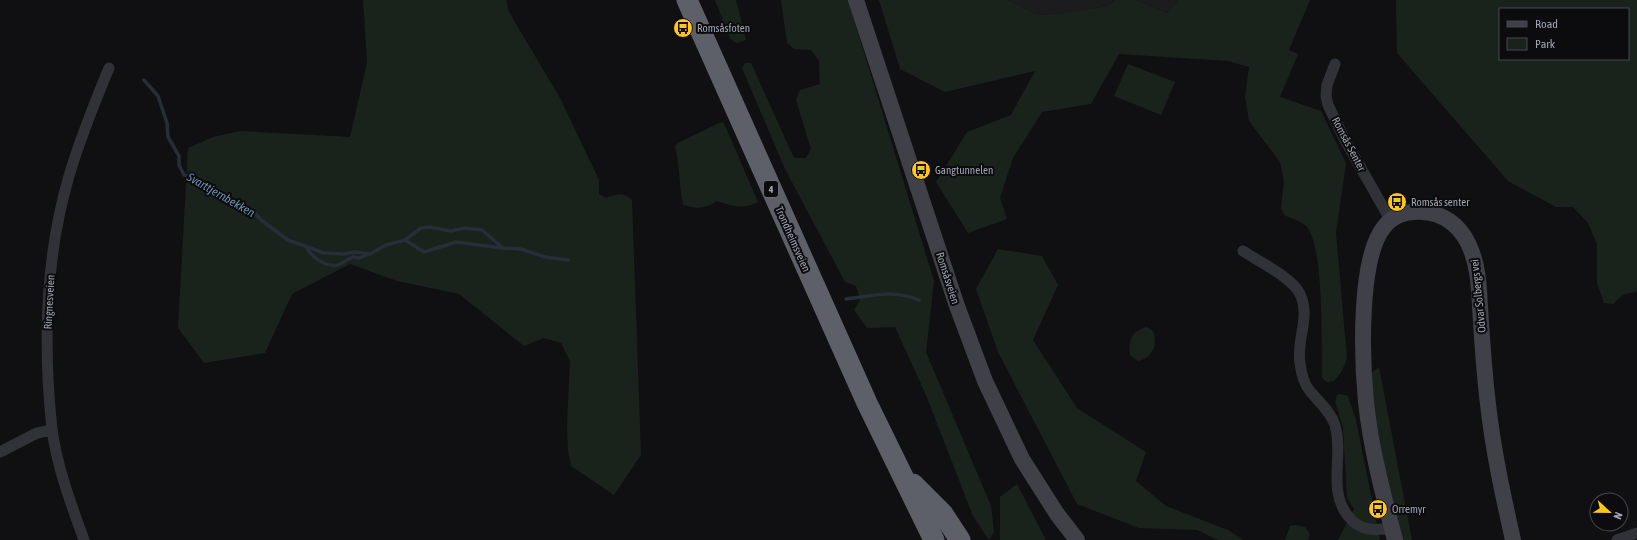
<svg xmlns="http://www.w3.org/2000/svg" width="1637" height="540" font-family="'Asap Condensed',sans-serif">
<rect width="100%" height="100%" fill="#101012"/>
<path fill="#1c1c1f" d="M1008,0H1115L1108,6L1048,15L1036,14Z
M1136,0H1178L1167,13Z"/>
<path fill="#1a221c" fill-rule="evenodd" d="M363,0H506L509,12L560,98L599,180V194L606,198C617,194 623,192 632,200L641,455L614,495L571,466L568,451L567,426L570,361L561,343L544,338L524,346L459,294L397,281L350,264L292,294L265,353L204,363L178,328L188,148L213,137L240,131L350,137L367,63Z
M715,0H736L746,40L737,43L730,39Z
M781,0H848L934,281L926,352L991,506L994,532L989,540L973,516L926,395L895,327L867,328L854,310L860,300L856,286L845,282L785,169L742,68L745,63H751L794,158H806L811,149L796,100L800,90L820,84L819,61L811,50L794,49L787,43Z
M879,0H1008L1036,14L1048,15L1108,6L1115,0H1136L1167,13L1178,0H1310L1289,50L1298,54L1280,97L1321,111L1346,163L1336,233L1347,358L1342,371L1334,381L1327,382L1322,378C1321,347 1325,247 1306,226C1301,221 1290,218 1284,215L1281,207L1284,181L1280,162L1249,121L1245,97L1249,67L1228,61L1119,54L1091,104L1042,112L1013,158L1000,198L1007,219L968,233L936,182L967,132L1011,115L1035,71L945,92L900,69Z
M1396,0H1637V291L1623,295L1613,304L1604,303L1597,283V245L1588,223L1573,207H1556L1508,181L1397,53ZM1500,9H1628V59H1500Z
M1128,64L1175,82L1161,115L1114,96Z
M721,122L724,123L758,202C744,210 732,206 717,201C704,209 698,209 683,205C679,185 680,166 675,146L678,143Z
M998,249L1042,256L1058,285L1033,340L1077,408L1146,452L1136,481L1166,506L1228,530L1243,540H1218L1197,530L1139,528L1077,504L998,352L976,289Z
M1147,327L1153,331C1158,344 1153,358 1138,361L1130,355C1128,341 1132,330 1147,327Z
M1379,367L1412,540H1398L1368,376Z
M1341,394L1348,396L1356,420L1380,540H1338L1354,509L1347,498L1343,427L1335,402L1337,395Z
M1017,484L1046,540H1000V497Z
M1295,525L1305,527L1310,534L1308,540H1285L1290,526Z"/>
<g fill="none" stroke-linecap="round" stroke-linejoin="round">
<path stroke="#262e37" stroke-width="3.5" d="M144,80L158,96L167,123L168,137L179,156V165L184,175L196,180L208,190L254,212L261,220L288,240L324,253L344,254L355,252L370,254L386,245L405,240L421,228L430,227L451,231L465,228L482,230L503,248L521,249L545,257L568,260
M405,240L424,252L456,242L502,248
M306,246C310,256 326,268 338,265C343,263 348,259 353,257L359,258L369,254
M846,299C875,296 891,289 919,300"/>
<path stroke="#313237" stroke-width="11" d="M1335,64L1327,85L1326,96L1328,105L1345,140L1391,221
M1243,251C1258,261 1293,278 1300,294C1311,317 1296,340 1300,363C1301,372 1304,384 1310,391C1319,402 1331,412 1335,425C1344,455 1327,490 1348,516C1360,531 1374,531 1392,528
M0,452L37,433L52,430
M84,540C71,504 57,467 52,429C43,345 45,258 69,176C80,139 94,104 109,68
M1617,540L1637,533"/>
<path stroke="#3f4048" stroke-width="16" d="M856,0L957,306L985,381L1022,459L1057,514L1077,540
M1395,540C1383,494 1371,449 1366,402C1362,361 1358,259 1384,227C1393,215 1408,211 1423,212C1443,213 1459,225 1468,243C1478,263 1479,285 1480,307C1482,339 1484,372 1488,404C1493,450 1503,495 1513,540"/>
<path stroke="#5d5f69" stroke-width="21" d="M687,0L867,403L934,540
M913,484L943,514L960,540"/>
</g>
<defs>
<symbol id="bus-disc" viewBox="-11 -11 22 22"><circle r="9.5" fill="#ffc61b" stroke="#0c0b0d"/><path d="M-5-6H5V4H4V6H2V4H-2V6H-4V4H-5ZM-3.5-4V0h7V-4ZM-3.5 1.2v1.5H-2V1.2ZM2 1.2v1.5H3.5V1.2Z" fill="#111"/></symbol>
</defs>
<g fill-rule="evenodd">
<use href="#bus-disc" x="672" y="17" width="22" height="22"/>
<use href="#bus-disc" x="910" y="159" width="22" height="22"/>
<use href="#bus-disc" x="1386" y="191" width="22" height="22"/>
<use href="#bus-disc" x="1367" y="498" width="22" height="22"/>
</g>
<g text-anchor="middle" stroke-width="4" stroke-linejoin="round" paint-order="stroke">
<rect fill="#0c0b0d" stroke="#747782" stroke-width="1" x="764" y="181" width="14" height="16" rx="3"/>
<g font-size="10" font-weight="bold" fill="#a0a5b4">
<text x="771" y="193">4</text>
</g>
<g font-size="11" fill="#a0a5b4" stroke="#0c0b0d" text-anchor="start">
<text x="697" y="32">Romsåsfoten</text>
<text x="935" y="174">Gangtunnelen</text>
<text x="1411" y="206">Romsås senter</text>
<text x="1392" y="513">Orremyr</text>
</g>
<g font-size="11" fill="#a0a5b4" stroke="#0c0b0d">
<text transform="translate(1349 144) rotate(62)" y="4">Romsås Senter</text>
<text transform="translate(793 239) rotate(66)" y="4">Trondheimsveien</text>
<text transform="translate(948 278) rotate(72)" y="4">Romsåsveien</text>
<text transform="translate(1478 296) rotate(-96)" y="4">Odvar Solbergs vei</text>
<text transform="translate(49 302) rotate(-87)" y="4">Ringnesveien</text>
</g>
<g font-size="12" font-style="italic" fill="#7390b3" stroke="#0c0b0d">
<text transform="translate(221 195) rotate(30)" y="4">Svarttjernbekken</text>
</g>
</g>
<rect x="1499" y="8" width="130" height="52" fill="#0c0b0d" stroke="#474950"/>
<rect x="1507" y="21" width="20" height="6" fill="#3f4048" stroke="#474950"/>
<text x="1535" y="28" font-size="12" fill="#a0a5b4">Road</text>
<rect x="1507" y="38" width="20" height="12" fill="#1a221c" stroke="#474950"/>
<text x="1535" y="48" font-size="12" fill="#a0a5b4">Park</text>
<g transform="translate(1609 512) rotate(112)"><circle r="19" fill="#0c0b0d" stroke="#474950"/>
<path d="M0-3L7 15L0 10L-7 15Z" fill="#ffc61b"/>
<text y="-6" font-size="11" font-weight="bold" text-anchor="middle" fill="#a0a5b4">N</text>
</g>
</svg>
